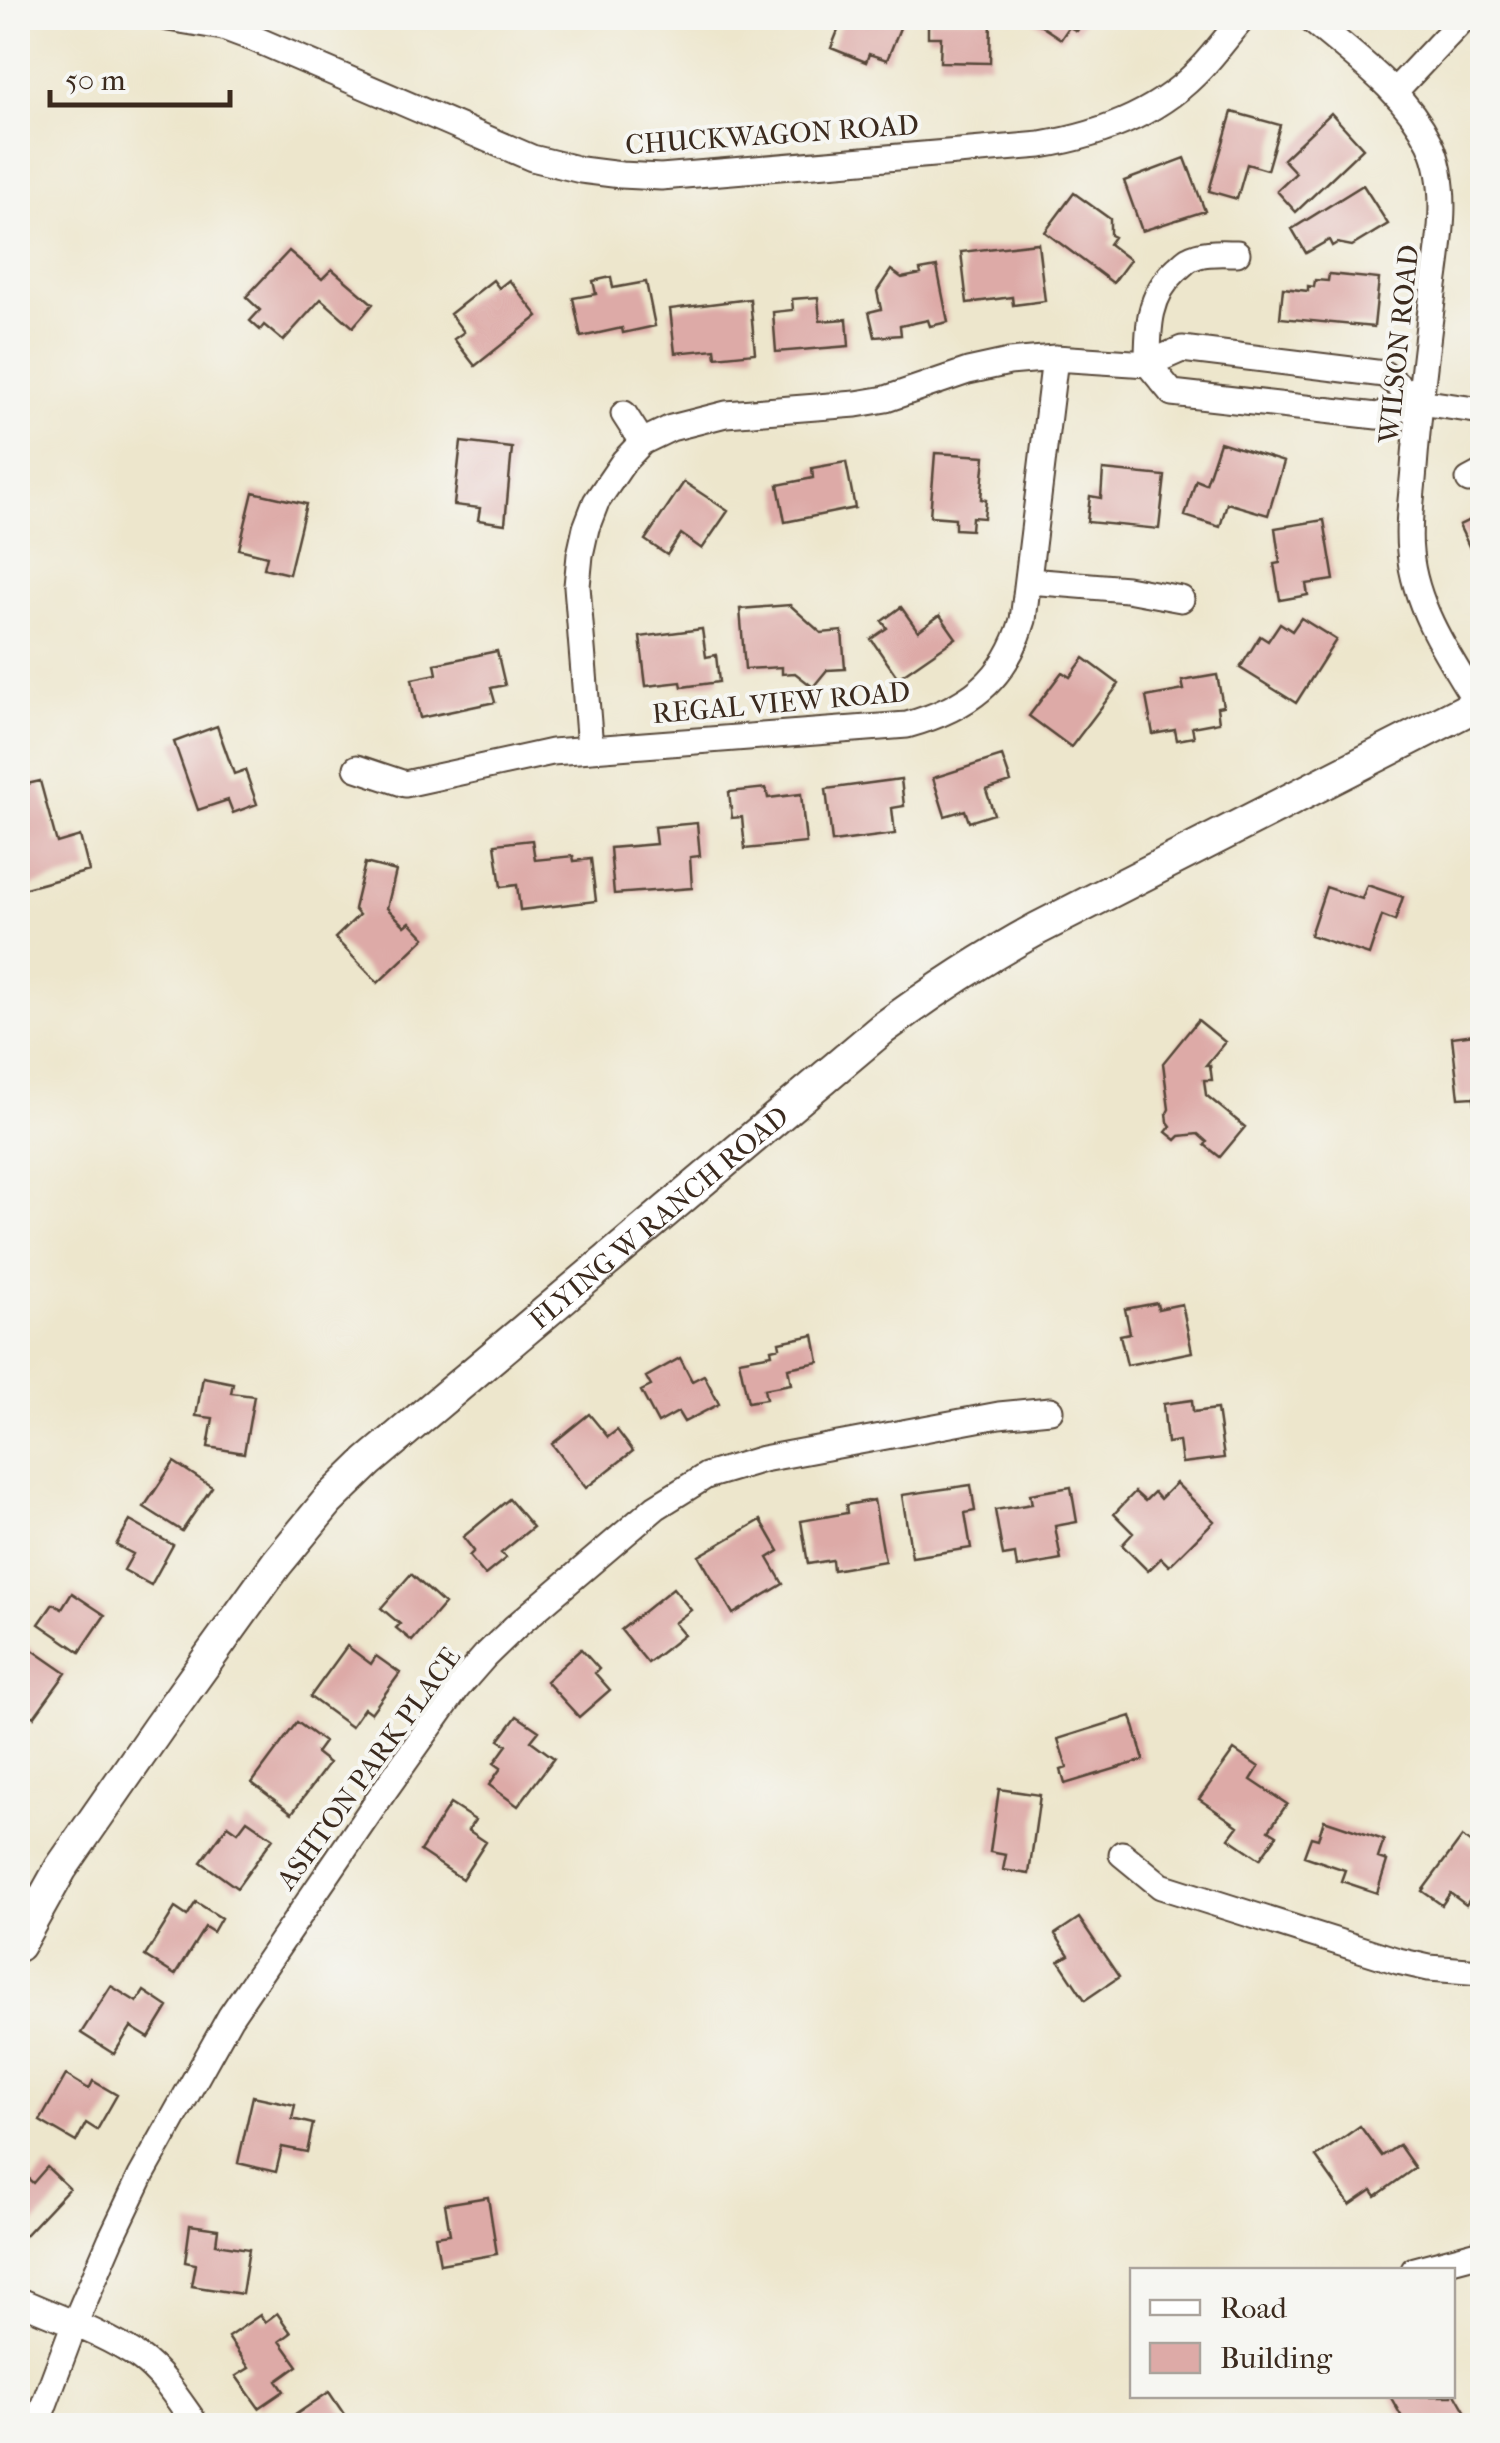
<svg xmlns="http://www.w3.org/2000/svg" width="1500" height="2443" font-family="'IM FELL French Canon',serif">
<rect width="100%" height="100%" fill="#f6f6f2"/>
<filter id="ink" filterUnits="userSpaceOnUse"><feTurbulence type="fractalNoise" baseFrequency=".01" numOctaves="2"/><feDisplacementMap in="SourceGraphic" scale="20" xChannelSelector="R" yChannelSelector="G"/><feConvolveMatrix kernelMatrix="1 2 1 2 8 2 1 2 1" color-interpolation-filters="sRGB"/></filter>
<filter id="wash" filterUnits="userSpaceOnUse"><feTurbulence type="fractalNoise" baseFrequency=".0048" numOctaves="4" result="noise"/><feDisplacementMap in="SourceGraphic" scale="40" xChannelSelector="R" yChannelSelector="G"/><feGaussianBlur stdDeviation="2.25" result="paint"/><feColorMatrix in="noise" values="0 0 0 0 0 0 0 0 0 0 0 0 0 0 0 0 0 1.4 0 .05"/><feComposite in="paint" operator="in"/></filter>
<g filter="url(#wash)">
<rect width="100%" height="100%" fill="#ede6cc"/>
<g id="blocks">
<path fill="#ddaaa7" d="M843,18H904L887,60L869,54L866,62L831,48Z
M928,18H991L990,63L940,62L941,37H928Z
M1029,18H1086L1077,31L1069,27L1061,39Z
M1232,112L1280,125L1267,170L1247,164L1237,199L1209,191Z
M1331,113L1363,148L1296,212L1277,191L1296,173L1283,159Z
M1185,158L1205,211L1142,231L1124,181Z
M1363,185L1388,224L1352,246L1337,243L1332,246L1329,240L1306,253L1292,229Z
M1074,193L1110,219V235L1114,237L1109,244L1130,260L1113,283L1045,232Z
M1038,243L1045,301L1013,305L1012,297L967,303L961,252Z
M289,251L322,279L332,269L373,304L353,327L321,299L283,341L264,325L260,330L250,321L260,310L246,297Z
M937,267L948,322L930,326L928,320L900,326L901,335L875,337L869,312L881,309L877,291L891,270L902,278L921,274L920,270Z
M1329,274L1379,279L1374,327L1280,318L1283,288L1308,291V286L1314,287L1315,280L1328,281Z
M611,277L613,288L646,282L655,326L623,333L622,328L581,337L573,298L596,294L593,281Z
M493,280L499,288L509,280L538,316L475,366L454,339L464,332L450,314Z
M818,297L820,321L847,319L849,346L776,352L773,312L793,310L792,299Z
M750,299L755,353L716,357L715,349L675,353L670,309Z
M461,442L512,448L505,524L478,520L480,508L454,505Z
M1220,442L1284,462L1268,515L1227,503L1220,527L1185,516L1196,480L1206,484Z
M935,453L985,456L981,499L986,500L984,518L972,517L971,530L955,529V518L930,516Z
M846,462L855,508L785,522L778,485L813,478L812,468Z
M1103,470L1165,476L1159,529L1087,522L1090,496L1101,498Z
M684,482L728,511L702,549L681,534L667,555L645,540Z
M253,492L306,504L289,574L264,568L267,556L239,549Z
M1482,514V574L1459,525Z
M1324,520L1334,580L1306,584L1308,595L1280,600L1274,564L1280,563L1275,528Z
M790,605L821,633L842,631L845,669L827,670L813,687L795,673L782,674V667L745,669L740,609Z
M901,607L918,631L940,615L956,638L898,678L871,639L887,628L882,621Z
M1301,618L1336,640L1296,703L1240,668L1260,636L1268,641L1280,623L1292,631Z
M702,629L706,657L716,655L719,682L682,687L681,682L646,686L640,637Z
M497,651L505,685L491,688L495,702L420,718L412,679L437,674L435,664Z
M1084,658L1119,684L1071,747L1029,716L1062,672L1070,677Z
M1217,675L1223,706L1217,707L1219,722L1192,727L1194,737L1177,740L1175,730L1153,734L1146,697L1184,690L1182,681Z
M217,726L234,774L245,770L257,804L233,813L228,800L198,810L174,742Z
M1002,756L1011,782L986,790L994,814L969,822L965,810L945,816L933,778Z
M901,779L904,806L892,808L895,834L832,842L826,789Z
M22,780L23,785L40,781L57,843L80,836L89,871L18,890V782Z
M766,788L768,798L801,794L806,843L745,849L742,817L732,818L729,792Z
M697,823L700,856L690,857L692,888L614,894L610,848L656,844L654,827Z
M532,840L535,860L573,856L574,861L591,859L596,901L520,910L517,885L501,887L495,844Z
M365,863L396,871L387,908L405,926L410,922L425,938L378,983L335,938L359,915L354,909Z
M1367,885L1403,897L1395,921L1382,916L1369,955L1310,935L1326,887L1362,899Z
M1198,1020L1225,1042L1206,1065H1210L1212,1080H1204L1206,1095L1245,1127L1220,1157L1205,1145L1207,1142L1198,1134L1180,1136L1176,1140L1166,1132L1171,1126L1168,1122L1167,1113L1169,1109L1163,1063Z
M1482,1033V1110L1476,1111L1474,1097L1459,1098L1452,1037Z
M1157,1303L1158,1309L1182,1304L1192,1352L1127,1365L1120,1335L1130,1333L1125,1309Z
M814,1335L819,1362L788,1368L791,1384L764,1389L766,1399L748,1402L739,1360L772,1354L771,1349L780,1347L779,1342Z
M680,1358L692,1381L704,1375L719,1404L684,1422L678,1412L658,1423L641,1391L651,1386L646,1377Z
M203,1377L233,1383L231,1393L254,1396L244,1453L208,1447L213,1418L196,1416Z
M1192,1400L1193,1412L1217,1409L1224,1458L1182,1463L1179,1441L1167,1443L1163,1404Z
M589,1414L608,1437L617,1430L633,1451L586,1488L552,1444Z
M174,1462L212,1487L182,1531L144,1507Z
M1176,1483L1214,1521L1169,1566L1161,1558L1148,1571L1122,1545L1133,1533L1114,1514L1135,1492L1145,1501L1154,1492L1160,1499Z
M971,1485L975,1511L965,1513L971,1548L912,1557L902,1495Z
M1071,1487L1077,1522L1055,1526L1061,1560L1017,1568L1015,1554L1003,1556L995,1510L1032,1504L1030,1494Z
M509,1499L533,1527L501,1553L506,1558L485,1575L469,1556L474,1551L463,1537Z
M874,1500L885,1561L833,1570L832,1560L808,1564L801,1521L847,1513L846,1505Z
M761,1520L779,1551L768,1558L783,1584L733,1614L699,1556Z
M130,1521L173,1545L151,1585L124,1570L133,1554L116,1545Z
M411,1574L444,1604L412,1641L396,1628L400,1624L381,1608Z
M673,1588L691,1610L674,1623L684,1635L648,1663L621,1630Z
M72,1593L105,1615L80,1652L39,1624L53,1604L62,1609Z
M27,1646L66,1673L34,1717L18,1706V1659Z
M347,1646L371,1664L376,1656L400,1673L371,1713L364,1708L351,1727L310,1697Z
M581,1649L599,1669L595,1673L610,1690L579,1717L546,1681Z
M517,1716L539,1731L531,1741L554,1758L518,1806L489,1785L501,1768L494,1763L507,1745L499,1740Z
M1131,1716L1144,1760L1065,1784L1061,1770L1067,1768L1058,1739Z
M297,1722L324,1742L316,1753L329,1763L292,1813L252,1783Z
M1234,1750L1259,1767L1251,1780L1287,1804L1269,1830L1277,1835L1260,1859L1229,1838L1238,1826L1199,1799Z
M999,1789L1040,1795L1029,1874L1003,1870L1006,1855L990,1852Z
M450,1804L475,1820L468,1830L486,1842L462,1879L420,1851Z
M247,1820L273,1838L237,1888L201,1862L228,1825L238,1832Z
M1324,1820L1384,1840L1378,1858L1387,1861L1377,1893L1341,1881L1345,1870L1304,1856L1311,1837L1318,1839Z
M1462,1837L1482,1852V1899L1474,1893L1466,1905L1450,1893L1442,1905L1422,1891Z
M196,1902L221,1918L213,1932L205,1927L175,1975L145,1956L175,1908L187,1916Z
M1079,1918L1119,1977L1085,2000L1059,1961L1069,1955L1055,1934Z
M111,1986L137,2002L144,1991L168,2007L149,2038L131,2027L114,2054L81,2033Z
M66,2075L89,2089L93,2081L117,2095L97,2130L86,2123L76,2142L40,2121Z
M253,2096L295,2105L292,2119L313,2124L307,2152L282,2147L276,2172L238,2163Z
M1360,2126L1382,2156L1399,2145L1415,2168L1376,2196L1372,2190L1350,2205L1316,2157Z
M47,2167L69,2188L23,2237L18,2231V2181L23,2174L33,2183Z
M488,2197L497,2254L440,2264L435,2236L450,2234L445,2204Z
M190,2225L218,2229L216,2244L249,2249L242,2294L191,2286L195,2264L185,2262Z
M277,2313L291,2333L280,2341L298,2366L277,2381L284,2391L259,2408L236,2376L249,2368L228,2337L260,2315L265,2322Z
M1452,2388L1472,2423L1468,2426H1407L1390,2396H1452Z
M329,2392L352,2426H289L286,2421Z"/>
</g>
</g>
<g filter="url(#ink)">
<use href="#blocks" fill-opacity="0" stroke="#564638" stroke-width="2.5"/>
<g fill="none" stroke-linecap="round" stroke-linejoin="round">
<defs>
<path id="minor" d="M168,18L223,27L255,39L532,158L581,170L621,175L661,177L1041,145C1102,135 1160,113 1202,67C1217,51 1229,34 1243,18
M1309,18C1352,55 1404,90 1430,143C1452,190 1438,252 1432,301C1425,357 1418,413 1414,468C1412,496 1407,525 1410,552C1415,610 1453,663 1482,711
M1394,92L1464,18
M1148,364L1172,393L1377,416L1420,402L1482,411
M1148,364C1148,328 1148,295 1177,269C1181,266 1185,261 1189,259C1203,251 1222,253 1237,253
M624,414L642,442
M1469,480L1482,473
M1029,581L1127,589L1181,599
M590,748L577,586L580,555L586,528L596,502L624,461L642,442L671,428L726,414L856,404L886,399L968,371L1009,362L1055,358L1148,364L1182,349L1384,374L1420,402
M357,768L405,784L552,752L907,725C968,708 1005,681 1023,620L1055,358
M1122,1854L1161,1886L1398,1961L1429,1968L1482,1972
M1414,2270L1482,2252
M18,2300C58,2318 104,2333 140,2358C164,2375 180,2403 197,2426
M36,2426L74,2325L111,2239L141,2176L230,2017L382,1794L457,1688L485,1656L515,1627L656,1507L706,1476L763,1459L999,1415L1050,1410"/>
<g id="tertiary">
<path id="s1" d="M18,1945L61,1868L159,1727L277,1563L328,1501L368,1462L882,1029C932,992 982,959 1037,929L1482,702"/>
</g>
</defs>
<use href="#minor" stroke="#564638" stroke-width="29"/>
<use href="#tertiary" stroke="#564638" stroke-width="36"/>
<use href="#minor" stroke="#fff" stroke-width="25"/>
<use href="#tertiary" stroke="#fff" stroke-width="32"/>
</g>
</g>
<g text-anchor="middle" stroke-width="8" stroke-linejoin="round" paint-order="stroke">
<g font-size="28" fill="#3b2a1e" stroke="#f6f6f2">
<text transform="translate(772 134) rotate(-4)" y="10">CHUCKWAGON ROAD</text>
<text transform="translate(1398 344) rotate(-84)" y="10">WILSON ROAD</text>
<text transform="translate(781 702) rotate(-5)" y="10">REGAL VIEW ROAD</text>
<text dy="10" stroke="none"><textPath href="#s1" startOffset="978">FLYING W RANCH ROAD</textPath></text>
<text transform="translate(368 1768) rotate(-54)" y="10">ASHTON PARK PLACE</text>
</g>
</g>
<rect width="1500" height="2443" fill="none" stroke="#f6f6f2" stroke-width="60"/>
<rect x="1130" y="2268" width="325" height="130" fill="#f6f6f2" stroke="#aba49d" stroke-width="2.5"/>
<rect x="1150" y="2300" width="50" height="15" fill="#ffffff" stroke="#aba49d" stroke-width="2.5"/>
<text x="1220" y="2318" font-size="30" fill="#3b2a1e">Road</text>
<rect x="1150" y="2343" width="50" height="30" fill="#ddaaa7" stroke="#aba49d" stroke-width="2.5"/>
<text x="1220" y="2368" font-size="30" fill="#3b2a1e">Building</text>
<path d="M50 90v15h180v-15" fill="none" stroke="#3b2a1e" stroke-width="5"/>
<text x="65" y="90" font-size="30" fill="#3b2a1e" stroke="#f6f6f2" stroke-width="8" paint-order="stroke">50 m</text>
</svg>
